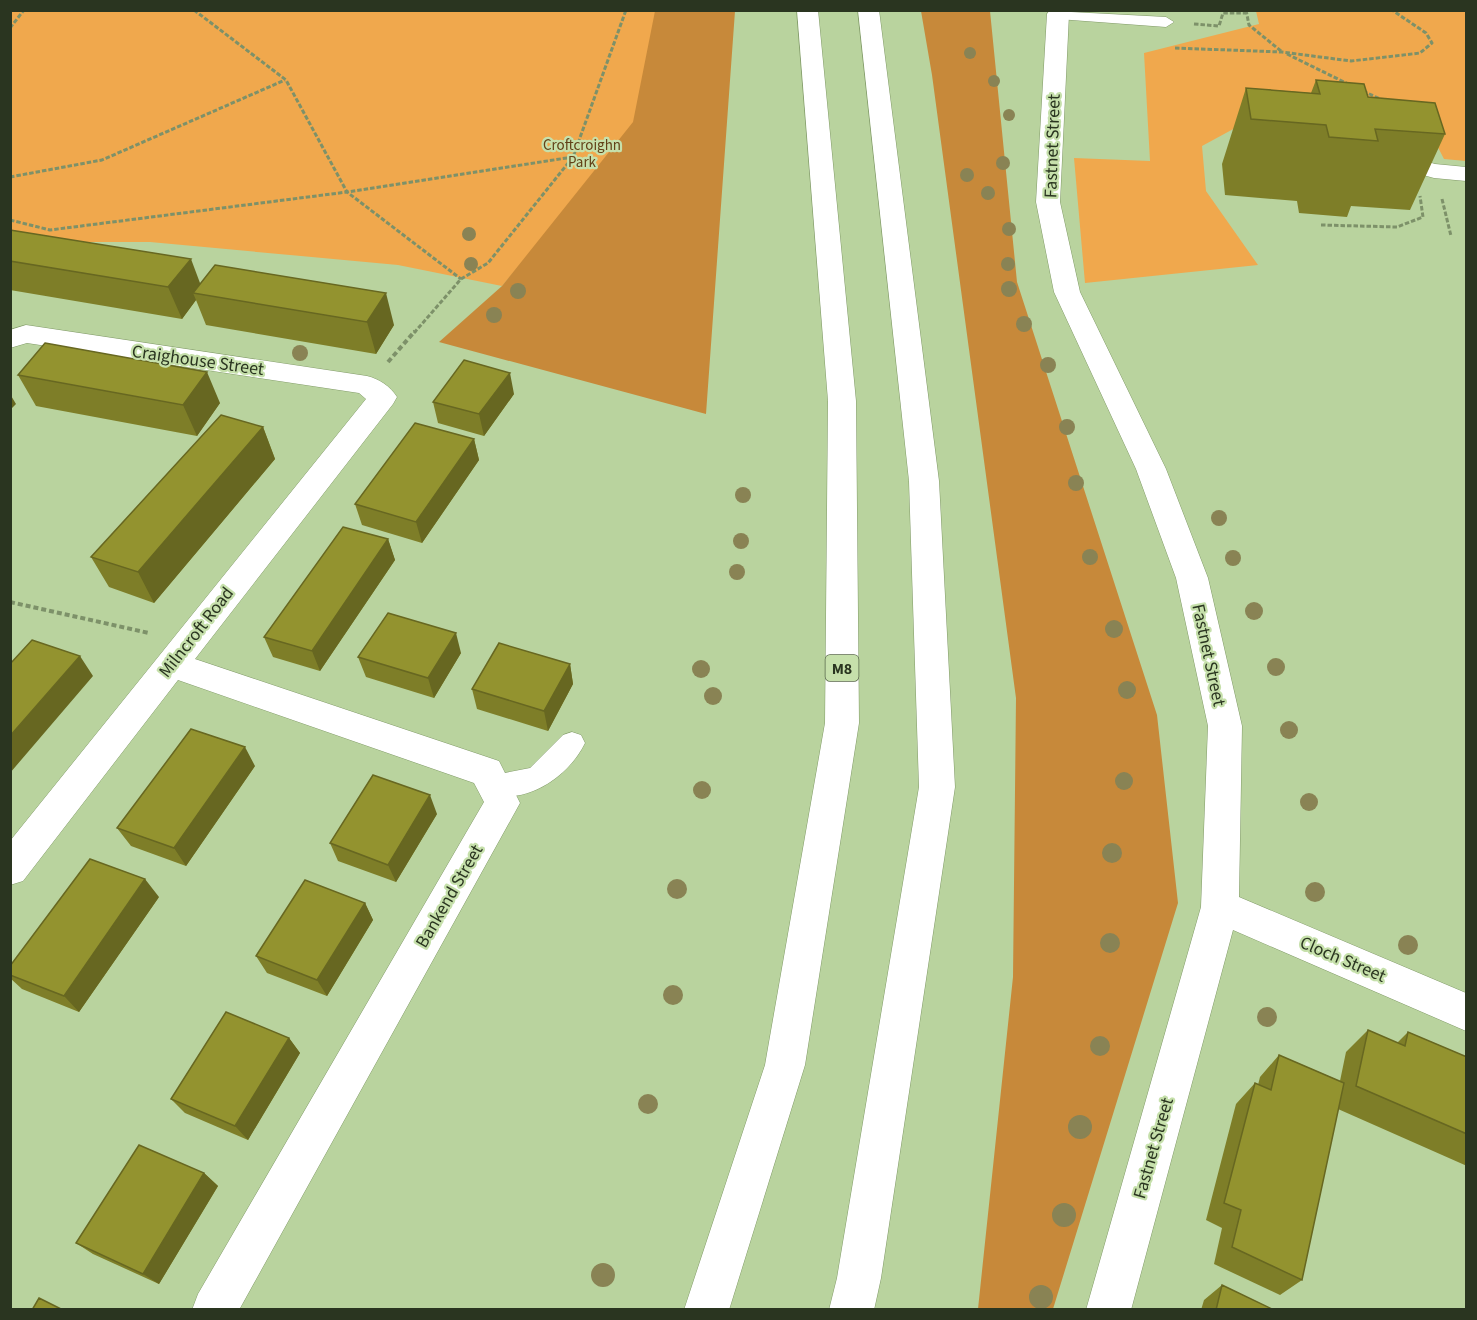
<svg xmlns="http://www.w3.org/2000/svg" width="1477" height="1320" font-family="'Source Sans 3',sans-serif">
<rect width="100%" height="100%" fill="#b9d39e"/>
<path fill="#f0a84d" d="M10,11H735L502,286L398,265L150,242H11Z
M1256,11H1466V161L1444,159L1426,124L1272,108L1202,146L1206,191L1258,265L1085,283L1074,158L1150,161L1144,53L1259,24Z"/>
<path fill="#c7893a" d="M655,11H735L706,414L439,342L502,286L633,122Z
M921,11H990L1017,282L1157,715L1178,903L1053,1309H978L1013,977L1016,698L932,75Z"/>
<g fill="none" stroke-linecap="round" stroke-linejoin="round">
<defs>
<path id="service" d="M1052,11L1166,17L1174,22L1166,27L1058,19L1050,14Z
M572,732L581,735L585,743C568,778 524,807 484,793L480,785L484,777L530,768L563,735Z"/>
<path id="minor" d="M1050,10H1066L1069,14L1060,202L1080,292L1166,469L1208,578L1242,726L1239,897L1466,993V1031L1233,930L1131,1310H1086L1201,907L1208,726L1176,578L1136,469L1054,292L1036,202L1047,14Z
M1392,145L1400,147L1405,155L1435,164L1466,167V181L1434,178L1387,165L1380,152L1384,147Z
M26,325L367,376C379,379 390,386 397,397L393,404L195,659L499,761L520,803L239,1310H192L198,1294L484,802L474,783L178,680L23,881L10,885V841L366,399L359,393L27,343L10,348V330Z"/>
<path id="motorway" d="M797,10H818L856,401L859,723L805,1065L729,1310H684L765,1065L825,723L828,401Z
M858,10H879L939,481L955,787L881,1278L874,1310H829L837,1278L919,787L909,481Z"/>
</defs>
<use href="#service" stroke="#819a68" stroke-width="1"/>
<use href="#minor" stroke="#819a68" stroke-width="1"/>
<use href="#motorway" stroke="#819a68" stroke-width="1"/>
<path stroke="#7d9169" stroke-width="3" stroke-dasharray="4.5 2" stroke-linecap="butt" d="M194,10L286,80L347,192L461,279
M1246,10L1249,25L1281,51
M1194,24L1219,26L1223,13H1246
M10,28L24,10
M1175,48L1282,52L1351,61L1420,53L1432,43L1426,33L1392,10
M1287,54L1348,84
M1363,91L1380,99
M10,177L102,160L285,80
M1442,199L1451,236
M10,220L50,230L347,192L573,157
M1321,225L1397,227L1423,217L1420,196
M414,333L461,279L488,263L573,157L626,10"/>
<path stroke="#7d9169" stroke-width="4" stroke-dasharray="5 3" stroke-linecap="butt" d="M388,362L415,331
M10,602L149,633"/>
<use href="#service" fill="#fff" fill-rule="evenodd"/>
<use href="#minor" fill="#fff" fill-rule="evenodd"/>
<use href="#motorway" fill="#fff" fill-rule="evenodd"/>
</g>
<g fill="#898354">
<circle cx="970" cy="53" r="6"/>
<circle cx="994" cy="81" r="6"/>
<circle cx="1009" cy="115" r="6"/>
<circle cx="1003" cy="163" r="7"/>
<circle cx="967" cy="175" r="7"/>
<circle cx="988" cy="193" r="7"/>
<circle cx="1009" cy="229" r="7"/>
<circle cx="469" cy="234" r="7"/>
<circle cx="471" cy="264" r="7"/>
<circle cx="1008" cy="264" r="7"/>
<circle cx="1009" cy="289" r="8"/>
<circle cx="518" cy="291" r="8"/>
<circle cx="494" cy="315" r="8"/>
<circle cx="1024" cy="324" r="8"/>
<circle cx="300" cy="353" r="8"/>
<circle cx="1048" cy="365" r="8"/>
<circle cx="1067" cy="427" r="8"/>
<circle cx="1076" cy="483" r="8"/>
<circle cx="743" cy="495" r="8"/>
<circle cx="1219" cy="518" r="8"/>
<circle cx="741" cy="541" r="8"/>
<circle cx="1090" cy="557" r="8"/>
<circle cx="1233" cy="558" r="8"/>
<circle cx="737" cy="572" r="8"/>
<circle cx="1254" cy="611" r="9"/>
<circle cx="1114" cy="629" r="9"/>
<circle cx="1276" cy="667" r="9"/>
<circle cx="701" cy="669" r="9"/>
<circle cx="1127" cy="690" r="9"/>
<circle cx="713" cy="696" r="9"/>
<circle cx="1289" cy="730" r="9"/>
<circle cx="1124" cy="781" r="9"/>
<circle cx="702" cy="790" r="9"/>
<circle cx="1309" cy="802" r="9"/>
<circle cx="1112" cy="853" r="10"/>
<circle cx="677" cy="889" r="10"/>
<circle cx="1315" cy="892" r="10"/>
<circle cx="1110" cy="943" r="10"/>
<circle cx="1408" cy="945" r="10"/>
<circle cx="673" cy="995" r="10"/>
<circle cx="1267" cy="1017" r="10"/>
<circle cx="1100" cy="1046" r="10"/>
<circle cx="648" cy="1104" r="10"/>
<circle cx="1080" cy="1127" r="12"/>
<circle cx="1064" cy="1215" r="12"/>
<circle cx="603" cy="1275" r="12"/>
<circle cx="1041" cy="1297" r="12"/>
</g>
<path fill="#7e7e28" d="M1316,80L1368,97L1445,134L1410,210L1351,206L1347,217L1299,213L1297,201L1225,195L1222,164L1246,88L1311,93Z
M10,230L200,284L394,325L376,354L206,325L196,300L182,319L10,290Z
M18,375L220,403L197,436L36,406Z
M514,394L484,436L438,423L433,402Z
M263,427L275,459L154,603L109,587L91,557Z
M474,439L479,460L422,543L362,525L355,504Z
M388,539L395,560L320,671L273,657L264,637Z
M461,653L434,698L366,677L358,657Z
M570,664L573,684L548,731L477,709L472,689Z
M255,766L186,866L131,846L117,828Z
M437,814L396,882L338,861L330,843Z
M159,897L79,1012L22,989L10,978V966Z
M365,903L373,920L327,996L267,973L256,956Z
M1368,1030L1397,1043L1408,1032L1467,1057V1166L1338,1109L1302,1280L1280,1295L1214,1264L1222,1228L1206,1220L1236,1104L1255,1083L1258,1085L1260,1077L1279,1055L1340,1081L1346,1052Z
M289,1038L300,1053L248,1140L185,1113L171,1099Z
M204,1173L218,1186L159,1284L93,1254L76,1243Z
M1222,1285L1274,1310H1201L1204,1300Z"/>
<path fill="#676721" d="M191,259L203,291L193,293L196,300L182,319L168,287Z
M386,293L394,325L376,354L367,322Z
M207,372L220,403L197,436L183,405Z
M510,373L514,394L484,436L479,414Z
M10,394L16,404L10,410Z
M263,427L275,459L154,603L138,572Z
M474,439L479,460L422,543L416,522Z
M388,539L395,560L320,671L312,651Z
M456,633L461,653L434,698L428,678Z
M80,656L93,676L10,773V736Z
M570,664L573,684L548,731L544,711Z
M245,747L255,766L186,866L174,848Z
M430,795L437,814L396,882L388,865Z
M145,879L159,897L79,1012L64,996Z
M365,903L373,920L327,996L317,980Z
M289,1038L300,1053L248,1140L235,1126Z
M204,1173L218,1186L159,1284L143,1274Z"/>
<path fill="#93932f" stroke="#676721" stroke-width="1.5" d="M1316,80L1364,84L1368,97L1435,103L1445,134L1375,129L1378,141L1329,137L1326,125L1251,119L1246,88L1320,94Z
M10,230L191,259L168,287L10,261Z
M215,265L386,293L367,322L193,293Z
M45,343L207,372L183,405L18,375Z
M464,360L510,373L479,414L433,402Z
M221,415L263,427L138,572L91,557Z
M415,423L474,439L416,522L355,504Z
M343,527L388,539L312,651L264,637Z
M388,613L456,633L428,678L358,657Z
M32,640L80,656L10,736V664Z
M499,643L570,664L544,711L472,689Z
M191,729L245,747L174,848L117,828Z
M373,775L430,795L388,865L330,843Z
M90,859L145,879L64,996L10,975V966Z
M305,880L365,903L317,980L256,956Z
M226,1012L289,1038L235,1126L171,1099Z
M1368,1030L1405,1046L1408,1032L1467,1057V1134L1356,1086Z
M1279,1055L1344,1083L1302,1280L1232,1247L1241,1210L1224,1203L1255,1083L1271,1090Z
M139,1145L204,1173L143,1274L76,1243Z
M1222,1285L1274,1310H1216Z
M39,1298L63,1310H32Z"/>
<g text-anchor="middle" stroke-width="4.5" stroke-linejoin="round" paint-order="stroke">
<g font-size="15" fill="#624117" stroke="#c6e0ab">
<text x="582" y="150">Croftcroighn<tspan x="582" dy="17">Park</tspan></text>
</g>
<rect fill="#c6e0ab" stroke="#59684a" stroke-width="1.5" x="825.5" y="655" width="33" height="26" rx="4.5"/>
<g font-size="16" font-weight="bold" fill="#2a3520">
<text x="842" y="674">M8</text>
</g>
<g font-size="18" fill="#2a3520" stroke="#c6e0ab">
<text transform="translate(1052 146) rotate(-88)" y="6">Fastnet Street</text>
<text transform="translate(198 360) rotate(8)" y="6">Craighouse Street</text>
<text transform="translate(196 632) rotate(-52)" y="6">Milncroft Road</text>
<text transform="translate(1209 655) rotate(78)" y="6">Fastnet Street</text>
<text transform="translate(449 896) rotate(-60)" y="6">Bankend Street</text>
<text transform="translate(1343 959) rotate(23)" y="6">Cloch Street</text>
<text transform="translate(1153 1148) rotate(-74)" y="6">Fastnet Street</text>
</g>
</g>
<rect width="1477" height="1320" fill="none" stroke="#2a3520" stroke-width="24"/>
</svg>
